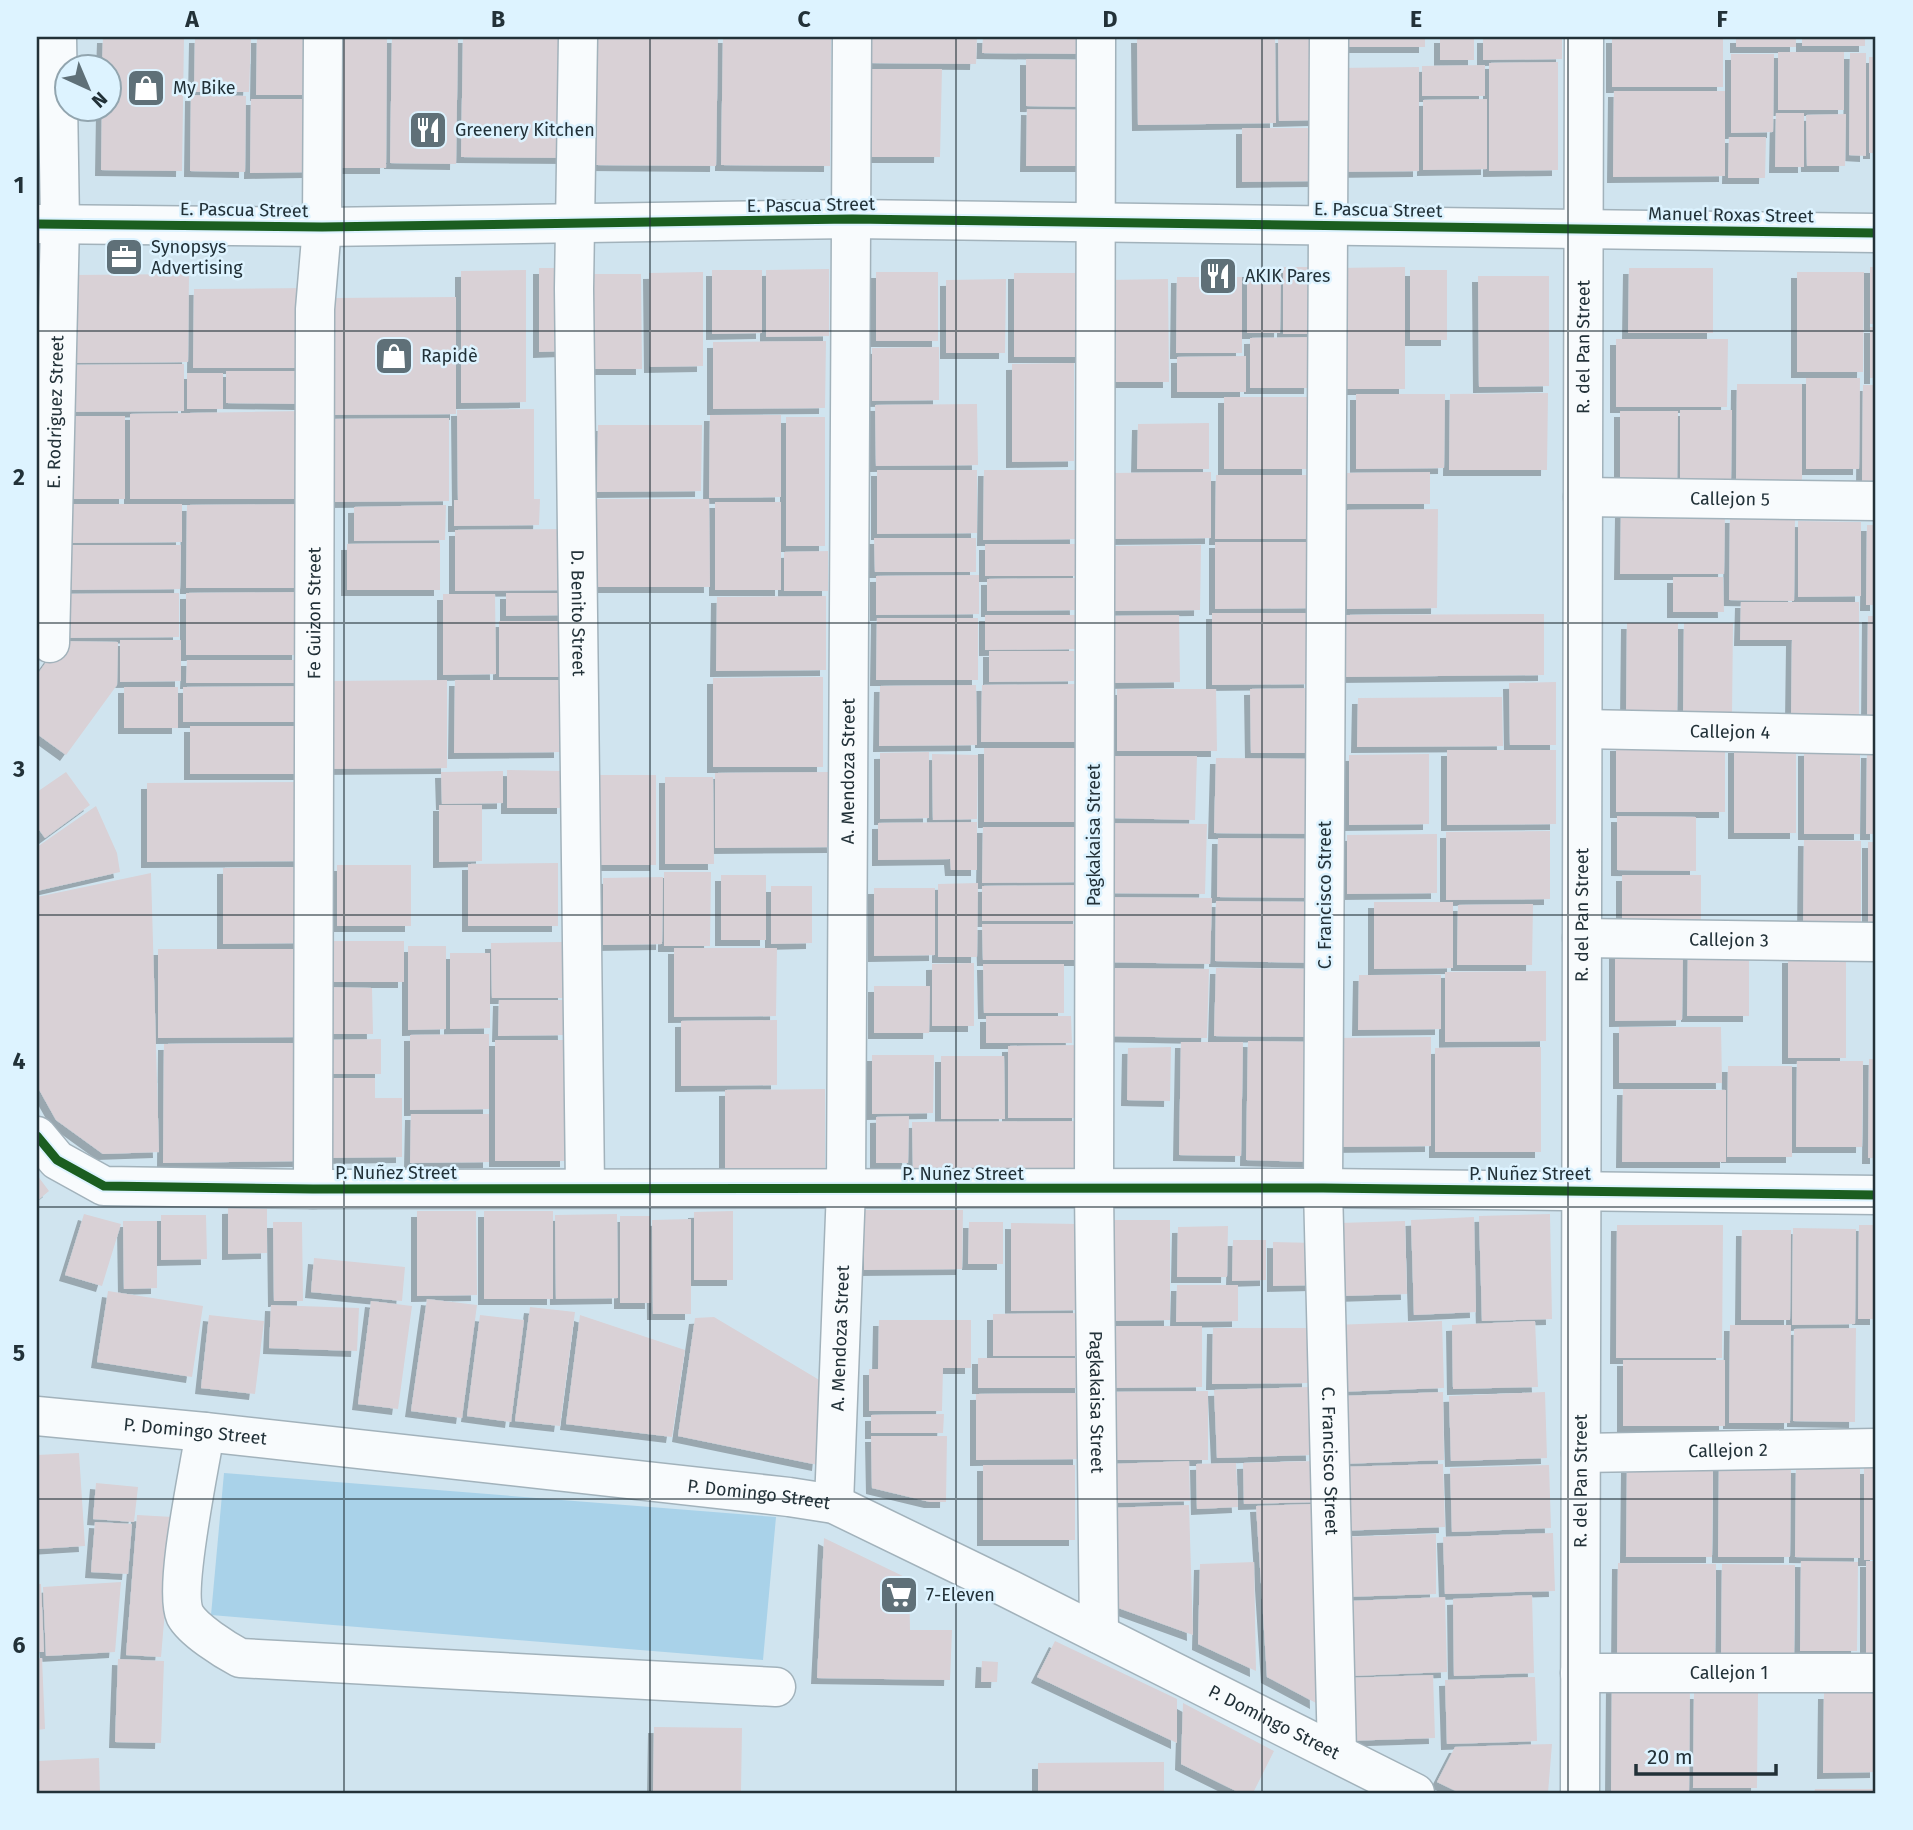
<svg xmlns="http://www.w3.org/2000/svg" width="1913" height="1830" font-family="'Fira Sans',sans-serif">
<defs>
<filter id="shadow"><feDropShadow dx="-6" dy="6" stdDeviation="0" flood-color="#0004"/></filter>
</defs>
<rect width="100%" height="100%" fill="#d0e4ef"/>
<path fill="#a9d2e9" d="M224,1473L776,1517L763,1660L211,1615Z"/>
<path fill="#d9d1d6" filter="url(#shadow)" d="M103,37H184L182,171L101,170L102,108H108V66H102Z
M195,37H251L249,92H194Z
M257,37H308V95H256Z
M329,37H387L386,168H327Z
M392,37H458L456,164L390,163Z
M463,37H575L573,158L461,157Z
M597,37H718L716,166L595,165Z
M723,37H831L830,166L721,165Z
M871,37H977L976,64L870,63Z
M983,37H1086V54L982,53Z
M1137,37H1275L1276,123L1138,125Z
M1278,37H1316L1315,120L1279,121Z
M1343,37H1425V47H1343Z
M1440,37H1474V60H1440Z
M1483,37H1562V59L1483,60Z
M1612,37H1723V87H1612Z
M1736,37H1796V47H1736Z
M1802,37H1865V46H1802Z
M1778,52H1844V110H1778Z
M1850,53H1866V156L1849,155Z
M1731,54H1774L1773,132L1731,133Z
M1869,57H1876V153H1869Z
M1026,59L1089,60L1088,107L1026,106Z
M1558,62V170L1489,171V63Z
M1485,65V96H1422V66Z
M1419,67V171L1336,172L1335,68Z
M870,69H942L940,157H869Z
M1614,91H1725V176L1613,177Z
M191,95L246,96L245,172L190,171Z
M251,99H311L309,172L250,173Z
M1487,99V169L1423,170V100Z
M1027,109L1088,110L1087,166H1026Z
M1776,113H1804V167H1775Z
M1846,114L1845,166H1807L1806,115Z
M1242,128H1315L1316,181L1242,182Z
M1729,137H1766L1765,178H1728Z
M1283,267H1317L1318,334H1283Z
M1405,267V389H1336V268Z
M1870,267H1876V324H1870Z
M37,268H46L47,320H37Z
M539,268H566V351L539,352Z
M1629,268H1713V333H1628Z
M829,269V336L766,337V270Z
M526,270V402L461,403V271Z
M712,270H762V333L712,334Z
M1410,270H1447V340H1410Z
M1247,271H1281L1280,333H1247Z
M703,272V366L650,367L649,273Z
M876,272H938V341H876Z
M1797,272H1864L1863,372H1797Z
M1014,273H1082L1081,357H1014Z
M189,274L188,362L71,363V275Z
M589,274H641L642,369H589Z
M1478,276H1549V386L1479,387Z
M1177,277H1242V353H1176Z
M1006,279L1005,353H946V280Z
M1168,279L1169,382H1108L1107,280Z
M311,288V368H193L194,289Z
M456,297V414L332,415V298Z
M1870,327H1876V378H1870Z
M1311,337L1310,388H1250V338Z
M1616,339H1728L1727,407H1616Z
M826,341L825,408L713,409V342Z
M939,347V400L872,401V348Z
M1246,356V392H1177V357Z
M1074,363V461L1012,462V364Z
M184,364V411L65,412L64,365Z
M226,371H301V404L226,403Z
M187,373H223V409H187Z
M1806,378H1860L1859,469H1806Z
M1737,384H1802V481H1736Z
M1863,385H1876V481H1862Z
M1548,393L1547,470H1449L1450,394Z
M1356,394H1445L1444,468L1356,469Z
M1224,397H1308V469H1224Z
M977,404L978,465L876,466L875,405Z
M534,409V499H540L539,525L454,526V500H458L457,410Z
M1680,410H1732L1731,480H1680Z
M304,411L303,499H130V414Z
M1620,411H1678L1677,486L1620,485Z
M710,415H781V497L709,498Z
M64,416H125V499H64Z
M786,417H825V546H786Z
M449,418V501L333,502V419Z
M1209,423V469H1137L1138,424Z
M598,425H702L701,491L597,492Z
M877,470H977V533L877,534Z
M984,470H1075L1076,539L983,540Z
M1211,472V538L1111,539L1110,473Z
M1430,472V504H1344L1345,473Z
M1216,475H1316L1317,539H1215Z
M594,499H709L710,587H594Z
M715,502H781V590H715Z
M70,504H182V542L69,543Z
M306,504L307,588H186L187,505Z
M446,505L445,540L354,541V507Z
M1438,509L1437,608L1347,609V510Z
M1621,512H1725L1724,574H1620Z
M1730,517H1795L1794,601L1729,600Z
M1798,521L1861,522V596L1798,597Z
M1867,525H1876V605H1866Z
M567,529V590L455,591V530Z
M874,538H976V572H875Z
M1215,542H1314V608L1215,609Z
M440,543V590H347V544Z
M985,544H1079V576H985Z
M66,545H181L180,589L66,590Z
M1201,545L1200,610L1111,611V546Z
M828,551V591H784V552Z
M979,575V614L876,615V576Z
M1673,577H1723L1724,612H1673Z
M1075,578L1076,610L987,611V579Z
M299,592L298,655H186V593Z
M179,593V637L64,638V594Z
M506,593H566V615L506,616Z
M443,594H495L496,674L443,675Z
M826,596V670L716,671L717,597Z
M1741,602H1859V716H1791L1792,640H1740Z
M1212,613H1309L1310,684L1212,685Z
M1544,614V675L1344,677V615Z
M985,615H1075V649L985,650Z
M1179,615L1180,682L1108,683V616Z
M1868,616H1876V719H1867Z
M877,618H978V680H876Z
M499,621H565V677H499Z
M1627,623H1678L1677,715H1626Z
M1684,623H1733L1732,717H1683Z
M120,640H181V681L120,682Z
M61,641L118,642L117,685L66,755L37,734V675Z
M989,651H1074V681L989,682Z
M187,660H302V683H186Z
M823,677V767H713V678Z
M447,680V768L324,769L325,681Z
M455,680H560V752L454,753Z
M1556,682V745H1510L1509,683Z
M1080,684L1081,742H981L982,685Z
M976,685L977,745L879,746L880,686Z
M311,686L310,722H183V687Z
M124,687H178V728H124Z
M1313,688L1314,753H1251L1250,689Z
M1117,689H1216L1217,751H1117Z
M1502,697L1503,746L1357,747L1358,698Z
M190,726H311V774H190Z
M1616,745H1725V812H1616Z
M1734,747H1796V833H1734Z
M984,748H1084V822H984Z
M1860,749V834H1804V750Z
M1447,750H1556V824L1447,825Z
M929,752V818L880,819V753Z
M1867,752H1876V834H1866Z
M932,754L978,755L977,819L933,820Z
M1429,754V824L1349,825V755Z
M1112,756H1197L1195,820L1111,818Z
M1216,758L1319,759L1318,834L1214,833Z
M507,770L563,771V808H507Z
M503,771V803L442,804L441,772Z
M66,772L90,805L45,838L37,827V792Z
M832,772L833,847L715,848V773Z
M596,775H656V865H595Z
M665,777H713L714,864H665Z
M306,782L307,861L147,862V783Z
M439,805H482V861L439,862Z
M96,806L117,853L120,872L37,891V847Z
M1617,816L1696,817V871L1617,870Z
M977,822V870H951L950,859L878,860V823Z
M1103,823L1207,824L1205,894L1102,893Z
M983,827H1080V882L982,883Z
M1550,831V899L1446,900V832Z
M1437,834V893L1347,894V835Z
M1218,838L1319,839L1318,898L1217,897Z
M1804,840L1861,841V931H1803Z
M1868,842H1876V931H1868Z
M558,863V926H468V864Z
M337,865H411V926H337Z
M302,867V943L223,944V868Z
M664,872H711L710,946H664Z
M151,873L159,1152L103,1154L56,1120L37,1086V897Z
M721,875H766V940H721Z
M1622,875H1701V930H1622Z
M663,877L662,944L603,945V878Z
M978,883L977,957H938V884Z
M1080,885L1079,921H982V886Z
M771,886H812V943L771,944Z
M874,888H935V955L874,956Z
M1102,897L1212,898L1210,964L1100,962Z
M1216,901L1316,902V963L1215,961Z
M1374,902H1453V968L1374,969Z
M1533,904L1532,965H1457L1458,905Z
M982,924H1083L1084,960H983Z
M325,941H404V982H324Z
M564,942V998H492L491,943Z
M408,946H446V1029L408,1030Z
M674,948H777L776,1016L674,1017Z
M158,949H300V1037L158,1038Z
M1615,951H1683L1682,1020L1615,1021Z
M1688,952H1749V1016H1687Z
M450,953H490V1028L450,1029Z
M1788,957H1846V1058H1788Z
M974,963V1026H932V964Z
M983,964H1064V1013H984Z
M1103,968L1209,969L1207,1038L1102,1036Z
M1216,968L1317,969L1315,1037L1214,1036Z
M1546,971V1041L1445,1042V972Z
M1359,975H1441V1029L1358,1030Z
M874,986H930L929,1033H874Z
M327,987L372,988L373,1034H327Z
M499,1000H563L564,1035L498,1036Z
M986,1016H1071L1072,1043H986Z
M777,1020V1085L681,1086V1021Z
M1619,1027H1721L1722,1083H1619Z
M489,1034V1109L410,1110V1035Z
M1431,1037V1146L1334,1147V1038Z
M381,1039V1074H327L326,1040Z
M495,1040H566V1161H495Z
M1248,1041L1315,1042L1313,1162L1246,1160Z
M1181,1042H1243L1241,1156L1179,1155Z
M300,1043V1161L163,1163L164,1044Z
M1078,1045V1118H1008V1046Z
M1171,1047L1170,1101L1127,1100L1128,1048Z
M1541,1047V1152H1435V1048Z
M872,1055H934L933,1113L872,1114Z
M941,1056H1004L1005,1119H941Z
M1869,1059H1876V1158H1868Z
M1797,1061H1863L1862,1147H1796Z
M1728,1066H1792V1157H1727Z
M327,1078H375V1098H402V1157L326,1158Z
M825,1089V1173L725,1174V1090Z
M1623,1089L1726,1090V1162H1622Z
M411,1114H489V1162L410,1163Z
M909,1116L908,1163H876V1117Z
M1081,1121L1082,1168L913,1169L912,1122Z
M37,1175L49,1191L37,1201Z
M267,1207V1253L228,1254V1208Z
M864,1210H963L962,1269L864,1270Z
M417,1211H476L477,1295L417,1296Z
M484,1211H553V1299H484Z
M733,1211V1280H694V1212Z
M84,1214L121,1224L102,1286L65,1275Z
M617,1214L618,1298L556,1299L555,1215Z
M1550,1214L1552,1319L1482,1321L1479,1216Z
M161,1215H206L207,1259L161,1260Z
M620,1216H650L651,1303H620Z
M1474,1217L1476,1312L1414,1315L1411,1220Z
M691,1219V1314H653L652,1220Z
M1108,1220H1170V1320L1107,1321Z
M123,1221H157V1288L124,1289Z
M1405,1221L1407,1294L1342,1296L1339,1223Z
M273,1222H302L303,1301H274Z
M969,1222H1003V1264H968Z
M1011,1223L1080,1224L1079,1310L1011,1311Z
M1617,1225H1723L1722,1358H1616Z
M1859,1225H1876V1319H1858Z
M1228,1226L1227,1277H1177L1178,1227Z
M1793,1228L1856,1229L1855,1324L1792,1325Z
M1742,1230H1791L1790,1320H1741Z
M1233,1240H1266V1280L1232,1281Z
M1273,1242L1316,1243V1285L1273,1286Z
M314,1258L405,1267L402,1301L311,1292Z
M1177,1285H1238V1321L1176,1322Z
M108,1291L203,1306L192,1377L97,1362Z
M427,1299L477,1305L462,1418L411,1411Z
M371,1301L412,1306L398,1409L358,1404Z
M271,1305L359,1308L357,1351L269,1348Z
M530,1307L575,1312L560,1426L515,1421Z
M1081,1313V1356H993V1314Z
M209,1315L264,1321L255,1394L201,1388Z
M480,1315L524,1320L511,1422L467,1416Z
M580,1315L685,1350L672,1437L566,1424Z
M714,1317L826,1384L818,1465L678,1436L695,1318Z
M879,1320H971V1368H943L942,1411H869V1369H878Z
M1442,1321L1444,1388L1335,1392L1333,1325Z
M1535,1321L1538,1387L1453,1389L1452,1325Z
M1730,1325H1791L1790,1423H1729Z
M1112,1326H1202V1387L1112,1388Z
M1213,1328H1308V1383L1212,1384Z
M1856,1328L1855,1422L1793,1421L1794,1329Z
M978,1358H1081V1388H978Z
M1623,1360H1725V1426H1623Z
M1310,1387L1312,1455L1217,1458L1214,1390Z
M1208,1391V1460H1105V1392Z
M1443,1392L1444,1460L1341,1464L1340,1396Z
M1545,1392L1547,1458L1451,1461L1449,1396Z
M1079,1393V1459L976,1460V1394Z
M944,1414L943,1433H871V1415Z
M871,1436H947L946,1502H930L872,1488Z
M79,1453L85,1546L37,1549V1455Z
M1189,1461L1190,1501L1112,1503L1111,1464Z
M1317,1461L1318,1502L1244,1504L1243,1463Z
M1236,1463L1238,1507L1197,1509L1196,1464Z
M1443,1464L1445,1527L1337,1531L1335,1467Z
M1719,1464H1791L1790,1557H1718Z
M983,1465H1075V1540H983Z
M1549,1465L1551,1528L1452,1532L1450,1468Z
M1627,1467H1713L1712,1557H1626Z
M1796,1467H1860V1558L1795,1557Z
M1864,1468H1876V1560H1864Z
M96,1483L138,1487L134,1522L93,1519Z
M1311,1504L1316,1703L1267,1677L1256,1506Z
M1189,1505L1193,1635L1110,1605L1108,1508Z
M137,1515L173,1517L161,1657L126,1655Z
M95,1522L132,1524L128,1574L91,1572Z
M1553,1533L1555,1591L1445,1594L1443,1537Z
M1436,1534V1594L1343,1597L1342,1537Z
M824,1538L909,1579L910,1630H952L950,1680L817,1678Z
M1801,1561L1858,1562L1857,1651H1800Z
M1866,1561H1876V1660H1866Z
M1254,1562L1256,1671L1198,1644L1200,1564Z
M1618,1563L1716,1564L1715,1661L1617,1662Z
M1722,1564L1795,1565L1794,1658H1721Z
M121,1582L115,1652L46,1656L43,1587Z
M37,1584H41L44,1652H37Z
M1532,1595L1534,1673L1454,1676L1453,1599Z
M1445,1597L1447,1672L1352,1676L1349,1601Z
M1055,1641L1177,1699V1743L1037,1677Z
M37,1658H42L45,1729L37,1730Z
M118,1659L164,1661L161,1743L115,1742Z
M982,1661L998,1662L997,1682H981Z
M1433,1675L1435,1738L1345,1741L1344,1678Z
M1535,1677L1537,1741L1447,1744L1445,1680Z
M1612,1682H1690L1689,1792H1611Z
M1694,1693H1758L1757,1788H1693Z
M1824,1693H1876V1772L1823,1773Z
M1183,1703L1274,1751L1253,1793H1240L1181,1764Z
M654,1727L742,1728L741,1793H653Z
M1552,1744L1548,1793H1460L1437,1782L1455,1747Z
M99,1758L100,1793H37V1761Z
M1164,1762V1793H1038V1763Z
M1815,1789H1876V1793H1814Z"/>
<g fill="none" stroke-linecap="round" stroke-linejoin="round">
<defs>
<g id="minor">
<path id="s1" d="M578,37L574,289L585,1187"/>
<path id="s2" d="M1096,37L1094,1189L1099,1634"/>
<path id="s3" d="M1329,37L1323,1188L1337,1753"/>
<path d="M37,224L322,227L852,219L1876,233"/>
<path id="s4" d="M1583,497L1876,501"/>
<path id="s5" d="M50,643L60,224L57,37"/>
<path id="s6" d="M1583,729L1876,735"/>
<path id="s7" d="M1582,938L1876,942"/>
<path d="M37,1136L57,1160L104,1186L313,1189L1323,1188L1876,1195"/>
<path id="s8" d="M313,1189L315,309L322,227L323,37"/>
<path id="s9" d="M37,1416L205,1432L789,1497L834,1504L1005,1587L1415,1793"/>
<path d="M205,1432C200,1466 173,1589 185,1615C193,1630 225,1650 240,1658L776,1687"/>
<path id="s10" d="M1581,1453L1876,1448"/>
<path id="s11" d="M834,1504L846,1189L852,37"/>
<path id="s12" d="M1580,1673H1876"/>
<path id="s13" d="M1580,1793L1584,37"/>
</g>
</defs>
<use href="#minor" stroke="#a2b2bb" stroke-width="41"/>
<use href="#minor" stroke="#f8fbfd" stroke-width="38"/>
<defs>
<path id="cycleway" d="M37,224L322,227L852,219L1876,233
M37,1136L57,1160L104,1186L313,1189L1323,1188L1876,1195"/>
</defs>
<use href="#cycleway" stroke="#ddf3ff" stroke-width="13"/>
<use href="#cycleway" stroke="#1b5e20" stroke-width="9"/>
</g>
<path fill="none" stroke="#223138" stroke-width="2" stroke-opacity="0.55" d="M344,37V1793M650,37V1793M956,37V1793M1262,37V1793M1568,37V1793M37,331H1876M37,623H1876M37,915H1876M37,1207H1876M37,1499H1876"/>
<defs>
<symbol id="shop-square" viewBox="-11 -11 22 22"><rect x="-9" y="-9" width="18" height="18" rx="4" fill="#5f7078" stroke="#ddf3ff"/><path d="M-5-2.5h2.3a2.7 3.5 0 0 1 5.4 0H5L5.5 6h-11ZM-1.5-2.5h3a1.5 2.3 0 0 0-3 0Z" fill="#fff"/></symbol>
<symbol id="restaurant-square" viewBox="-11 -11 22 22"><rect x="-9" y="-9" width="18" height="18" rx="4" fill="#5f7078" stroke="#ddf3ff"/><path d="M-5-6h1v4h1v-4h1v4h1v-4h1v5L-1.5 .5V6h-2V.5L-5-1ZM5-6V6H3V1.5H1.5Q1.5-4 5-6Z" fill="#fff"/></symbol>
<symbol id="office-square" viewBox="-11 -11 22 22"><rect x="-9" y="-9" width="18" height="18" rx="4" fill="#5f7078" stroke="#ddf3ff"/><path d="M-6-3h4V-5.5h4V-3h4V5H-6ZM-1-4.5V-3h2v-1.5ZM-6 0V1H6V0Z" fill="#fff"/></symbol>
<symbol id="supermarket-square" viewBox="-11 -11 22 22"><rect x="-9" y="-9" width="18" height="18" rx="4" fill="#5f7078" stroke="#ddf3ff"/><path d="M-6-5.5h2.5l.6 2H6L4.5 2H-2.5L-4.4-4H-6ZM-1.5 3.2a1.3 1.3 0 1 0 .1 0ZM3 3.2a1.3 1.3 0 1 0 .1 0Z" fill="#fff"/></symbol>
</defs>
<g fill-rule="evenodd">
<use href="#shop-square" x="124" y="66" width="44" height="44"/>
<use href="#restaurant-square" x="406" y="108" width="44" height="44"/>
<use href="#office-square" x="102" y="235" width="44" height="44"/>
<use href="#restaurant-square" x="1196" y="254" width="44" height="44"/>
<use href="#shop-square" x="372" y="334" width="44" height="44"/>
<use href="#supermarket-square" x="877" y="1573" width="44" height="44"/>
</g>
<g text-anchor="middle" stroke-width="5" stroke-linejoin="round" paint-order="stroke">
<g font-size="18" fill="#223138" stroke="#ddf3ff" text-anchor="start">
<text x="173" y="94">My Bike</text>
<text x="455" y="136">Greenery Kitchen</text>
<text x="151" y="253">Synopsys<tspan x="151" dy="21">Advertising</tspan></text>
<text x="1245" y="282">AKIK Pares</text>
<text x="421" y="362">Rapidè</text>
<text x="926" y="1601">7-Eleven</text>
</g>
<g font-size="18" fill="#223138" stroke="#ddf3ff">
<text transform="translate(811 205) rotate(-1)" y="6">E. Pascua Street</text>
<text transform="translate(244 210) rotate(1)" y="6">E. Pascua Street</text>
<text transform="translate(1378 210) rotate(1)" y="6">E. Pascua Street</text>
<text transform="translate(1731 215) rotate(1)" y="6">Manuel Roxas Street</text>
<text dy="6" stroke="none"><textPath href="#s13" startOffset="1446">R. del Pan Street</textPath></text>
<text dy="6" stroke="none"><textPath href="#s5" startOffset="231">E. Rodriguez Street</textPath></text>
<text dy="6" stroke="none"><textPath href="#s4" startOffset="147">Callejon 5</textPath></text>
<text dy="6" stroke="none"><textPath href="#s1" startOffset="576">D. Benito Street</textPath></text>
<text dy="6" stroke="none"><textPath href="#s8" startOffset="576">Fe Guizon Street</textPath></text>
<text dy="6" stroke="none"><textPath href="#s6" startOffset="147">Callejon 4</textPath></text>
<text dy="6" stroke="none"><textPath href="#s11" startOffset="733">A. Mendoza Street</textPath></text>
<text transform="translate(1094 835) rotate(-90)" y="6">Pagkakaisa Street</text>
<text transform="translate(1325 895) rotate(-90)" y="6">C. Francisco Street</text>
<text dy="6" stroke="none"><textPath href="#s13" startOffset="878">R. del Pan Street</textPath></text>
<text dy="6" stroke="none"><textPath href="#s7" startOffset="147">Callejon 3</textPath></text>
<text x="396" y="1179">P. Nuñez Street</text>
<text x="963" y="1180">P. Nuñez Street</text>
<text x="1530" y="1180">P. Nuñez Street</text>
<text dy="6" stroke="none"><textPath href="#s11" startOffset="166">A. Mendoza Street</textPath></text>
<text dy="6" stroke="none"><textPath href="#s2" startOffset="1365">Pagkakaisa Street</textPath></text>
<text dy="6" stroke="none"><textPath href="#s9" startOffset="159">P. Domingo Street</textPath></text>
<text dy="6" stroke="none"><textPath href="#s10" startOffset="147">Callejon 2</textPath></text>
<text dy="6" stroke="none"><textPath href="#s3" startOffset="1424">C. Francisco Street</textPath></text>
<text dy="6" stroke="none"><textPath href="#s13" startOffset="312">R. del Pan Street</textPath></text>
<text dy="6" stroke="none"><textPath href="#s9" startOffset="726">P. Domingo Street</textPath></text>
<text dy="6" stroke="none"><textPath href="#s12" startOffset="149">Callejon 1</textPath></text>
<text dy="6" stroke="none"><textPath href="#s9" startOffset="1293">P. Domingo Street</textPath></text>
</g>
</g>
<rect width="1913" height="1830" fill="none" stroke="#ddf3ff" stroke-width="77"/>
<g transform="translate(88 88) rotate(136)"><circle r="33" fill="#ddf3ff" stroke="#92a5af" stroke-width="2"/>
<path d="M0-5L12 26L0 18L-12 26Z" fill="#5f7078"/>
<text y="-10" font-size="19" font-weight="bold" text-anchor="middle" fill="#223138">N</text>
</g>
<path d="M1636 1764v10h140v-10" fill="none" stroke="#223138" stroke-width="3.5"/>
<text x="1647" y="1764" font-size="21" fill="#223138" stroke="#ddf3ff" stroke-width="5" paint-order="stroke">20 m</text>
<rect x="38" y="38" width="1836" height="1754" fill="none" stroke="#223138" stroke-width="2.5"/>
<g font-size="23" text-anchor="middle" font-weight="bold" fill="#223138">
<text x="192" y="27">A</text>
<text x="498" y="27">B</text>
<text x="804" y="27">C</text>
<text x="1110" y="27">D</text>
<text x="1416" y="27">E</text>
<text x="1722" y="27">F</text>
<text x="19" y="193">1</text>
<text x="19" y="485">2</text>
<text x="19" y="777">3</text>
<text x="19" y="1069">4</text>
<text x="19" y="1361">5</text>
<text x="19" y="1653">6</text>
</g>
</svg>
